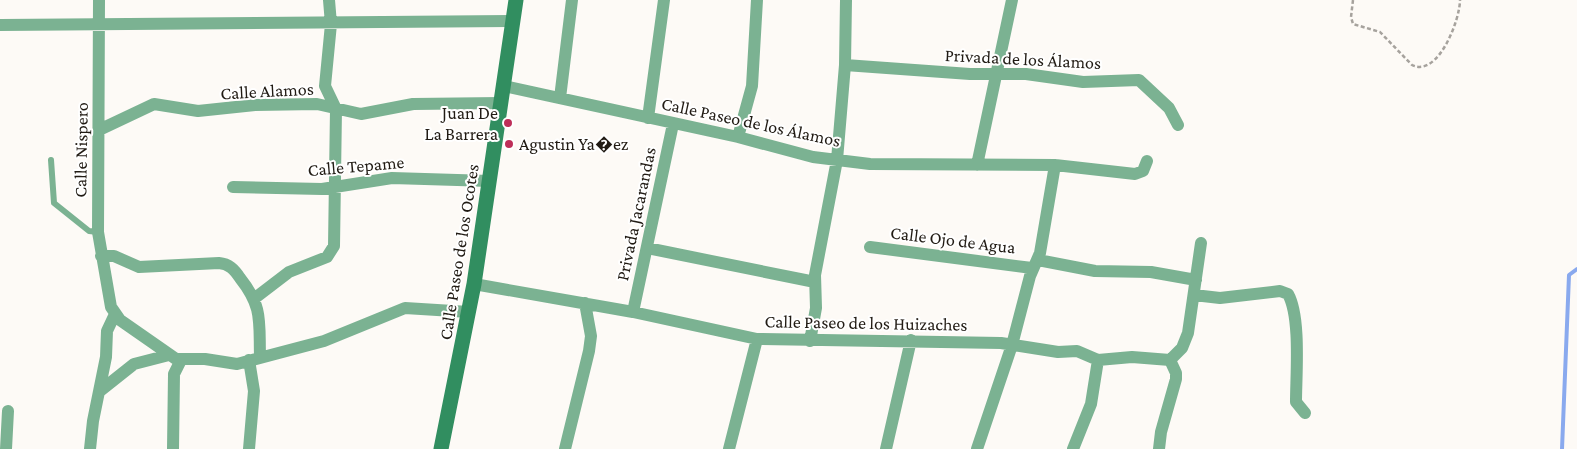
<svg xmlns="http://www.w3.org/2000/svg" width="1577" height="449" font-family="'Crimson Pro',serif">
<rect width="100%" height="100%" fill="#fdfaf6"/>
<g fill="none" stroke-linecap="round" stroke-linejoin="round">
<path stroke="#89a9ee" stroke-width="4" d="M1562,449L1569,275L1577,269"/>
<path stroke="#a6a29d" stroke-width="2.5" stroke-dasharray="4 2.5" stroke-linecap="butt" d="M1353,0L1351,17L1353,24L1380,32L1412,65C1438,78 1460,20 1460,0"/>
<path stroke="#7bb292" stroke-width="6" d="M51,160L54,203L89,231L98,232"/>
<path stroke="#7bb292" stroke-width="12" d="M99,0L98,232L111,307L120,320L176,359H205L237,364L324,341L405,308L469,312
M0,25L512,21
M845,65L970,74H1026L1083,82L1139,80L1169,108L1178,125
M504,86L738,137L813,157L870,164L1055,165L1135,174L1143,171L1147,161
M560,98L572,0
M648,118L664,0
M99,130L154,104L198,111L255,105L317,104L361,114L413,104L501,103
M738,137L752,86L757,0
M977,165L1012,0
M233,187L322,189L392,178L490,181
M870,247L1032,268
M647,248L815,282
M101,256H114L139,267L219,263C229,264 234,269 240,278C263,307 259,321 260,356
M1038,260L1095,271L1151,272L1196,280
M474,284L633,312L757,339L1001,343L1058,352L1077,351L1098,360L1132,357L1170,360
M1194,295L1220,298L1280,291L1288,294C1301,317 1296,375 1296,402L1305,413
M255,298L289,272L327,257L334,246L336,109L325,86L331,24L329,0
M633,312L673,124
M810,341L816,308L815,275L837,160L845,65L846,0
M249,360L254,391L249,449
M1170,360L1182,348L1188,333L1201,243
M100,391L134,364L169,355
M6,449L8,411
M90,449L93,421L106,357L107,331L115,314
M173,449L174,374L181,360
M565,449L589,351L591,336L585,303
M729,449L757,339
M886,449L911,340
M977,449L1012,345L1030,276L1040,253L1055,165
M1073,449L1091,404L1098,360
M1159,449L1161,432L1176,379V373L1170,360"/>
<path stroke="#318e60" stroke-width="15" d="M441,449L474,284L516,0"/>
</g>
<g fill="#be2f59" stroke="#fff" stroke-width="2">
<circle cx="508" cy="123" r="5"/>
<circle cx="509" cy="144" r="5"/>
</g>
<g text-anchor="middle" stroke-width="4" stroke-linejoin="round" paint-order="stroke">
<g font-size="18" fill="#211b14" stroke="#fff">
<text transform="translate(1023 59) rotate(3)" y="6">Privada de los Álamos</text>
<text transform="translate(267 91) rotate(-3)" y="6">Calle Alamos</text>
<text transform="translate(751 122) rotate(12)" y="6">Calle Paseo de los Álamos</text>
<text transform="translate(81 150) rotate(-89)" y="6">Calle Nispero</text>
<text transform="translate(356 166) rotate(-5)" y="6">Calle Tepame</text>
<text transform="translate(636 214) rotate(-78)" y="6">Privada Jacarandas</text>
<text transform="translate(953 240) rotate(7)" y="6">Calle Ojo de Agua</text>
<text transform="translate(459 252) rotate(-81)" y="6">Calle Paseo de los Ocotes</text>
<text transform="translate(866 323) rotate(1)" y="6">Calle Paseo de los Huizaches</text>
</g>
<g font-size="18" fill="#211b14" stroke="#fff" text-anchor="end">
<text x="498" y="119">Juan De<tspan x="498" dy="21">La Barrera</tspan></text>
<text x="519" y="150" text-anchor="start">Agustin Ya�ez</text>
</g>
</g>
</svg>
